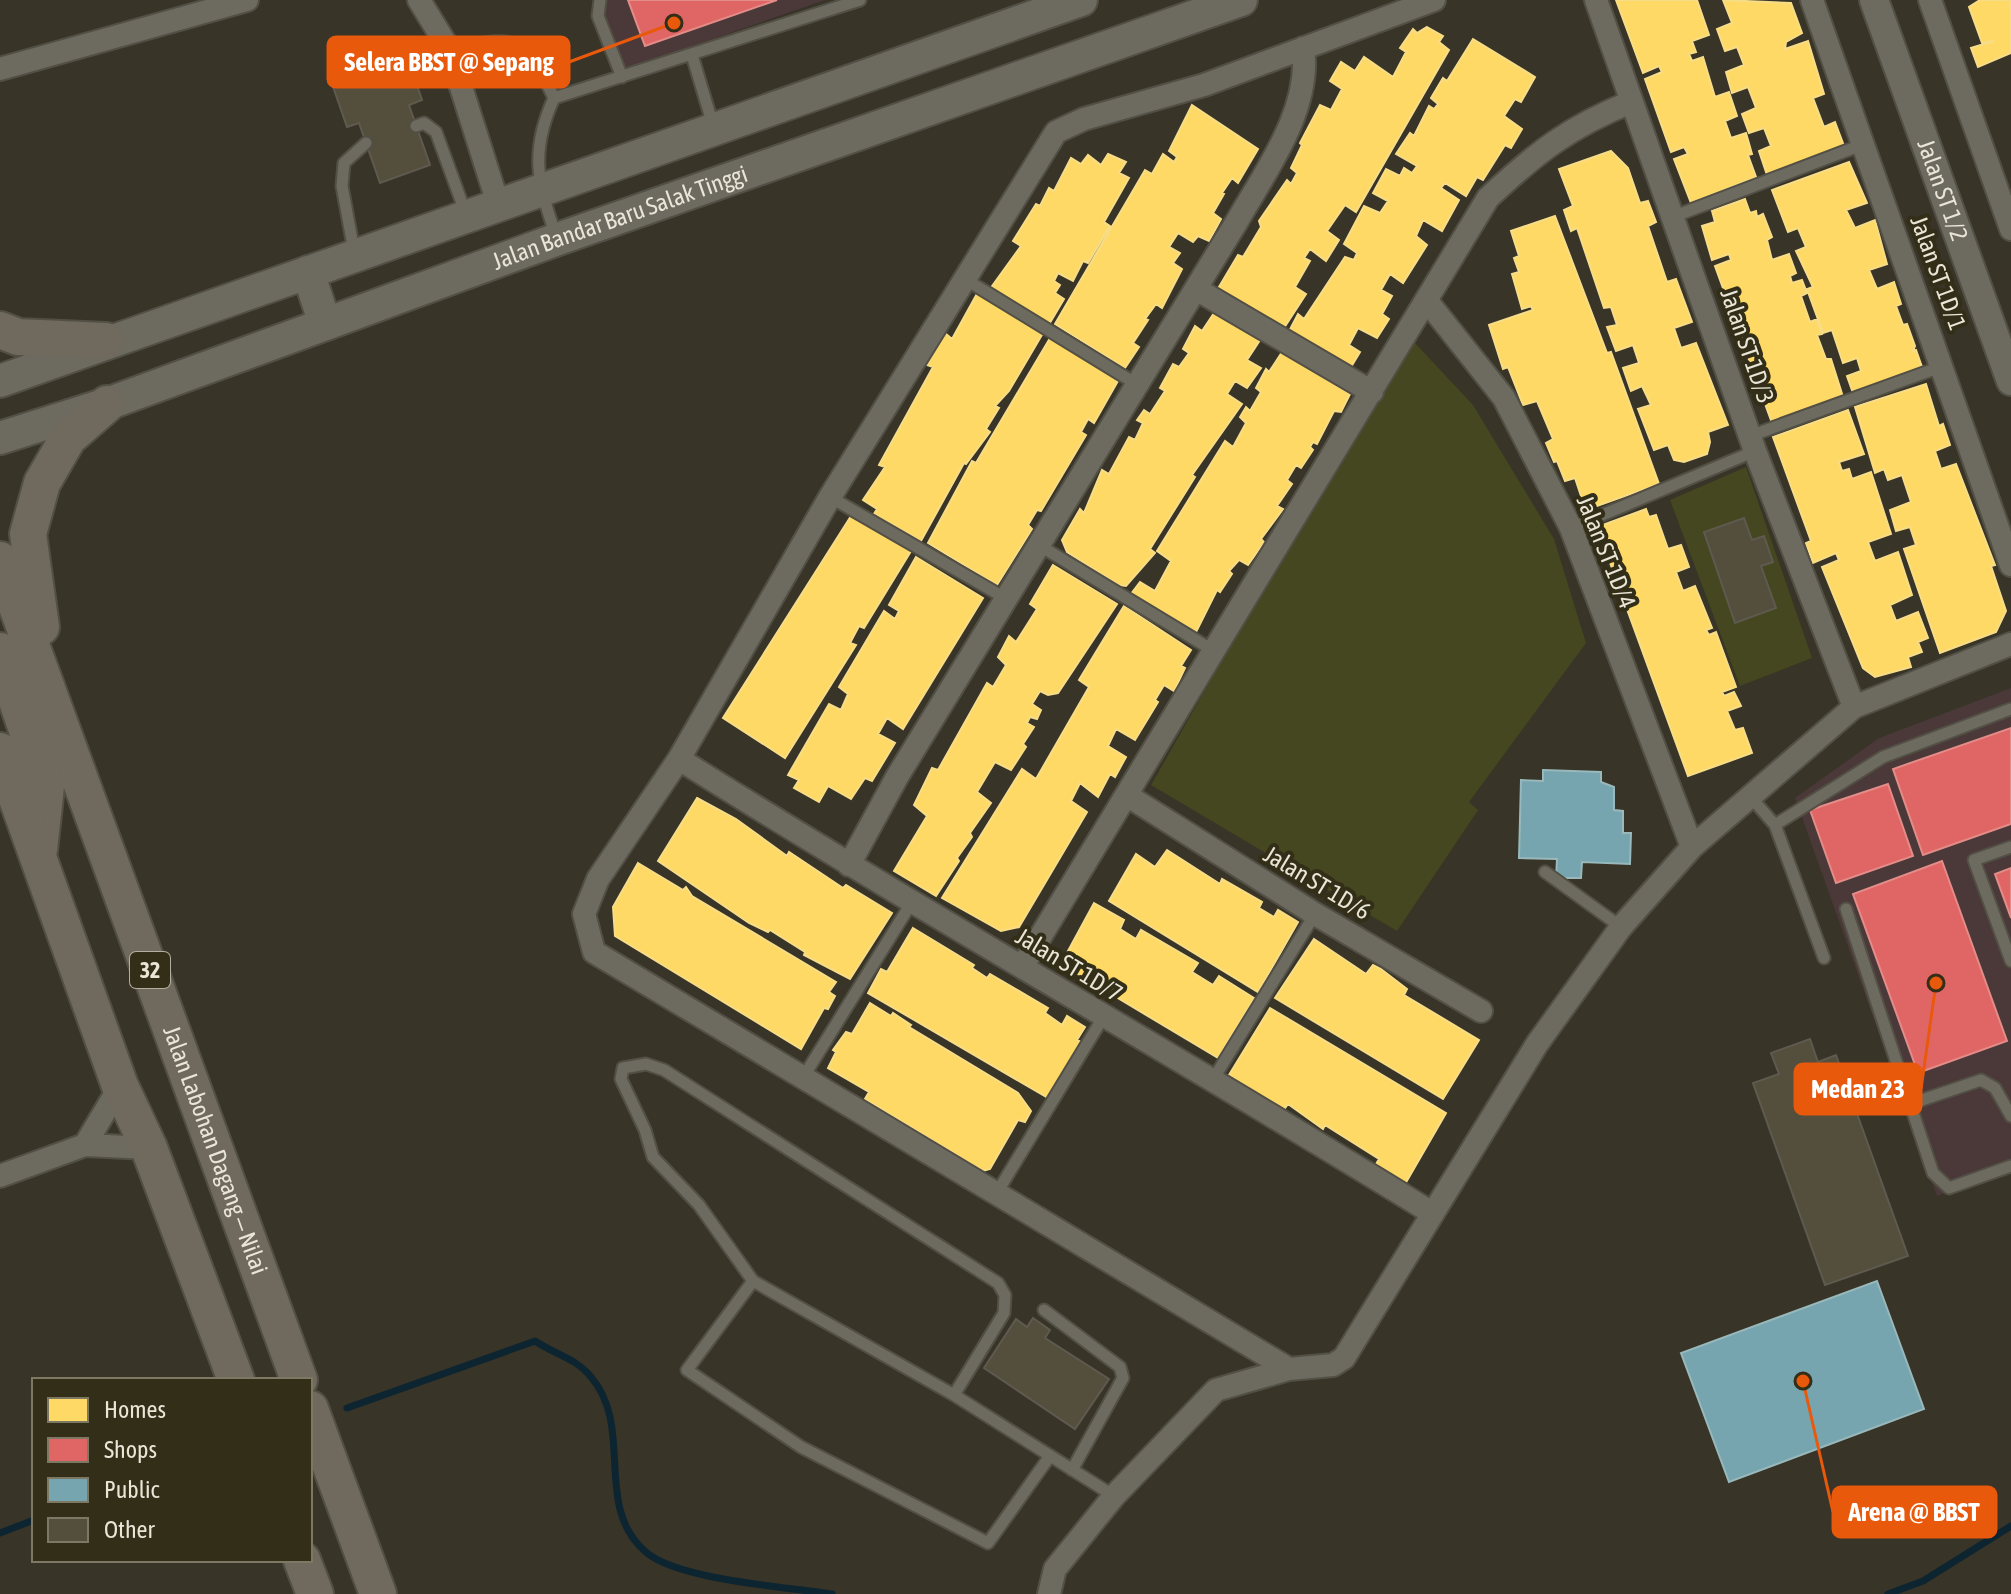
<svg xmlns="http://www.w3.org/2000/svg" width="2011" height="1594" font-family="'Asap Condensed',sans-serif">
<rect width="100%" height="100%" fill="#383427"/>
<path fill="#4b3839" d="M606,0H825L626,69L604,16Z
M2011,688V1168L1937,1196L1795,798L1879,738Z"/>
<path fill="#44471f" d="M1415,343L1473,405L1554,539L1586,643L1469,802L1478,810L1397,931L1151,785L1224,657Z
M1746,467L1812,658L1740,686L1670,500Z"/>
<path fill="#ffd966" stroke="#f8dd88" stroke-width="2" d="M1616,0H1697L1709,35L1692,41L1696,52L1689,54L1692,61L1703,57L1715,97L1729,92L1737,116L1725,121L1731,138L1746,133L1752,154L1748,155L1756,177L1691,203L1674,159L1688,154L1684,147L1671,152L1645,79L1662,72L1659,66L1643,73Z
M1723,0L1791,3L1802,33L1786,42L1785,49L1808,41L1824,94L1813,98L1824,127L1835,122L1844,146L1767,175L1759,151L1771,146L1764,128L1749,133L1742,114L1756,108L1748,87L1732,93L1726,72L1744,65L1737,47L1725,51L1717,29L1732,23Z
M1980,0H2011V53L1978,67L1971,48L1994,41L1982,43L1969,7Z
M1427,27L1443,36L1439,42L1449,50L1356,212L1345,205L1327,231L1339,240L1326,261L1310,249L1304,258L1310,261L1295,287L1306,294L1280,334L1216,292L1238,255L1243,257L1261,227L1259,221L1287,180L1291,184L1297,173L1291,168L1302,145L1300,143L1320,105L1331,110L1342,89L1330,81L1341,62L1355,71L1364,57L1393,77L1406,52L1400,48L1413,29L1417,33Z
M1473,39L1535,77L1521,102L1515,99L1504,116L1522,129L1511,148L1505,145L1483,180L1477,177L1466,196L1445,183L1441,188L1459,200L1442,231L1423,220L1416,236L1427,245L1403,283L1390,274L1381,290L1392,296L1382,314L1389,319L1377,338L1358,328L1349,345L1360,352L1348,372L1286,337L1298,314L1304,319L1345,257L1354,260L1357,253L1344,244L1364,206L1380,213L1388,201L1373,193L1386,169L1400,176L1404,168L1412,173L1417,166L1396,154L1410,133L1414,136L1429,106L1434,109L1438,104L1431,98L1443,78L1447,81Z
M1192,105L1258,149L1238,183L1232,178L1222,193L1224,194L1213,213L1221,219L1209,241L1198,236L1193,242L1178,233L1169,247L1180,253L1173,263L1182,269L1162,308L1156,304L1145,319L1148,320L1133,343L1139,347L1125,368L1055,324L1145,170L1152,174L1163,154L1174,162L1177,157L1169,151Z
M1611,151L1628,168L1640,203L1648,201L1656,222L1648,226L1667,282L1676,279L1692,322L1674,328L1681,348L1696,343L1728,425L1708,432L1710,442L1707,454L1684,462L1674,460L1668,445L1654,450L1638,409L1651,405L1642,386L1631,391L1623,368L1639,363L1633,345L1616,351L1607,327L1617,325L1611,307L1604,308L1577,228L1571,231L1564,210L1573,206L1559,169Z
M1108,154L1126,162L1119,173L1129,178L1104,222L1110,226L1088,263L1083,261L1073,281L1058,273L1054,281L1060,285L1055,293L1064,299L1048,326L990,289L1021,246L1013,241L1036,204L1040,206L1049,188L1054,191L1071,158L1081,164L1088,155L1101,165Z
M1849,162L1867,203L1846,210L1855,228L1875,220L1887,264L1869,270L1877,289L1894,282L1901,304L1896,306L1903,325L1907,324L1915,346L1913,351L1916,350L1922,367L1853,393L1847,376L1861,371L1857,358L1843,363L1832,330L1823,333L1807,289L1813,287L1796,251L1806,247L1798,228L1788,232L1772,190Z
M1745,199L1750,213L1756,211L1757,217L1763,214L1772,237L1767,240L1772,260L1789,254L1796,273L1790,276L1792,283L1802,280L1807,293L1801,296L1810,322L1817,319L1822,334L1817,335L1826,359H1831L1843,397L1772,423L1715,266L1731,260L1729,254L1712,260L1702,226L1715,222L1712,211Z
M1555,216L1607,353L1611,352L1659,484L1597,506L1583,502L1575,478L1565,481L1557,461L1554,462L1546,443L1553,439L1537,401L1523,405L1508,367L1503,369L1489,325L1533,310L1531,306L1522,309L1512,274L1519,272L1514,258L1519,256L1511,231Z
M978,292L1043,333L1009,391L995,406L999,408L986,429L990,432L966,464L964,463L921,541L874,514L877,509L863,500L885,467L879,465L933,367L927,365L945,333L952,339Z
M1214,313L1260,340L1247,360L1261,368L1247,388L1235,381L1227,394L1242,404L1192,475L1195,477L1150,549L1155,553L1126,586L1119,585L1067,552L1062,540L1080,509L1084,513L1102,470L1109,474L1129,437L1135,440L1143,423L1137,420L1144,410L1150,414L1165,391L1160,388L1173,364L1179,367L1189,353L1183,349L1195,326L1202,331Z
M1050,338L1119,379L1094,423L1088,419L1081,432L1086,435L1041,511L1037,510L1028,525L1032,529L997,585L928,543L972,461L976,463Z
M1282,352L1350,394L1341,412L1334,411L1317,444L1313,442L1310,447L1313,450L1301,468L1296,465L1287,480L1292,484L1277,506L1283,509L1261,539L1264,542L1248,565L1239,560L1229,571L1232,574L1220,592L1217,590L1196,632L1131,594L1140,582L1155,591L1171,561L1157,551L1225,441L1233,447L1246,423L1240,417L1246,407L1250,411L1261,392L1256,388L1266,369L1269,372Z
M1926,384L1939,426L1943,424L1950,445L1935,451L1941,469L1956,464L1995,565L1991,566L2006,611L1996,632L1940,653L1904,549L1916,545L1910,527L1896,531L1890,510L1911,502L1902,475L1888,480L1884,469L1875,473L1855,407Z
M1848,410L1864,454L1839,462L1842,471L1849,469L1852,479L1871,472L1891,534L1868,542L1875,561L1898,552L1912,595L1890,605L1896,621L1918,612L1928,638L1918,642L1922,652L1908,657L1911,667L1875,677L1863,668L1822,567L1839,560L1836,553L1813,563L1806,543L1811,541L1773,437Z
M1646,509L1649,517L1656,515L1668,549L1681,545L1689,567L1676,572L1683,591L1695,586L1712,628L1706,630L1709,635L1716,632L1736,687L1722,692L1724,696L1734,692L1741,706L1727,711L1735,730L1743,728L1752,753L1688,776L1597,527Z
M851,516L911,551L864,628L859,626L850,643L856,645L785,758L723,718Z
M916,557L983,598L903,729L887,718L878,734L895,743L872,781L865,778L851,799L828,786L819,802L794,788L799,780L788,775L829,704L841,710L848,694L839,687L884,611L895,619L899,611L889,605Z
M1053,565L1117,604L1058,693L1048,695L1040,691L1032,704L1041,710L1037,719L1030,717L1027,723L1034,727L1023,744L1026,747L1011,770L995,762L977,792L991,803L970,833L972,837L957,858L959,861L936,896L894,871L927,816L914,805L932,768L938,770L987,683L993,687L1006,665L998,657L1009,636L1016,642L1037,609L1030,604Z
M1124,606L1191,650L1181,666L1185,668L1174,691L1164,685L1155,700L1158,702L1135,740L1116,729L1108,746L1126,757L1115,777L1110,774L1098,797L1080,783L1071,801L1087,812L1019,927L1001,931L942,898L1022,769L1036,779L1089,687L1079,680Z
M697,798L736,819L787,856L789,852L843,888L846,885L892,913L850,979L804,955L805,952L770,930L768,932L749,923L658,861Z
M1167,850L1220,884L1222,879L1262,902L1259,908L1274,917L1278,910L1298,922L1258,992L1109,901L1136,854L1155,867Z
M638,863L683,890L686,887L692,896L836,982L829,992L835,996L828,1009L824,1008L801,1049L615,936L613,907Z
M1094,903L1124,920L1120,929L1136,939L1141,930L1198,963L1192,972L1213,985L1219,976L1254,998L1218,1058L1061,964Z
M913,928L974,965L972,968L987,978L990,974L1048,1008L1045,1013L1062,1025L1067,1016L1085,1027L1077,1040L1083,1043L1048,1098L868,993L881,969L887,972Z
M1314,939L1366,974L1373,965L1381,969L1407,989L1404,995L1479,1040L1443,1099L1275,998Z
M870,1003L891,1016L893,1013L911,1025L909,1027L1018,1093L1031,1111L1025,1122L1018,1120L990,1169L983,1171L865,1099L869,1092L828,1068L836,1052L833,1050L846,1032L852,1034Z
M1270,1008L1446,1113L1405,1184L1375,1166L1379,1159L1325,1125L1323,1129L1288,1104L1283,1111L1229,1075Z"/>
<path fill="#e06666" stroke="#e38c88" stroke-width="2" d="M628,0H777L645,46Z
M2011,728V824L1923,855L1893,769Z
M1888,784L1913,856L1836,883L1810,810Z
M1942,861L2007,1041L1918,1073L1853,894Z
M2011,868V918L1995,874Z"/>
<path fill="#76a5af" stroke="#98b8bb" stroke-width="2" d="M1543,770L1601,772V782L1614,787V810L1623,811V833H1631L1630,864L1582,862L1581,878H1556L1557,859L1519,858L1521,780L1543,781Z
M1877,1281L1924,1409L1729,1482L1681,1353Z"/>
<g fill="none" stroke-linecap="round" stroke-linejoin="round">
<path stroke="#0d2531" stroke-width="7" d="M347,1408L535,1341C554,1354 576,1358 591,1377C635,1428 592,1508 647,1553C680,1580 787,1587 832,1594
M0,1533L34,1520
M1888,1594L1923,1581L2011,1526"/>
</g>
<path fill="#534f3c" stroke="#5e5a50" stroke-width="2" d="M404,48L422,100L409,105L430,165L380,183L359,123L347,127L329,75Z
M1744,518L1752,540L1764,536L1773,562L1761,566L1776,608L1735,623L1704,532Z
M1810,1039L1818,1062L1836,1055L1908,1256L1825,1285L1753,1083L1779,1074L1771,1053Z
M1033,1318L1050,1330L1045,1338L1109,1379L1075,1429L984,1368L1016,1319L1027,1327Z"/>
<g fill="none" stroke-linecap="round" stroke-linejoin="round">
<defs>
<path id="service" d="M600,0L598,16L622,77
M449,49C519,37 522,32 554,98
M692,55L713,125
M416,126L424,123L436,132L466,214
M1675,216L1864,144
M556,235C537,184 530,150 554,98L860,0
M354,251L342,186L344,163L366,143
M965,279L1138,385
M1750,436L1943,366
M830,497L1005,598
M1571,528L1755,451
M1037,544L1214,651
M1749,795L1775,825L1824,958
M1775,825L1883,757L2011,709
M2011,847L1974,860L2011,961
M1545,872L1621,927
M1846,909L1933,1173L1949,1188L2011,1166
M804,1076L912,902
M1214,1078L1315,914
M1910,1104L1981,1080L1995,1088L2011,1116
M998,1191L1104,1016
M753,1281L687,1370L801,1447L988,1543L1050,1456
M1044,1310L1120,1367L1123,1378L1072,1470
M954,1395L753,1281L699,1205L653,1157L645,1130L621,1079L623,1068L646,1064L664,1070L998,1283L1005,1295L1004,1313L954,1395L1114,1496"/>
<path id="minor" d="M419,0L449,49L499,207
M1596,0L1755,451L1854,707
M1812,0L2011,565
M1930,0L2011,229
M0,69L247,0
M1196,289L1372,392
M1427,301L1504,398L1571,528L1692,847
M679,759C927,915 1183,1059 1432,1213
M1128,796L1315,914L1481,1011
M849,865L897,777L1236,223C1265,172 1312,109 1303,48
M1022,967L1488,198C1537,152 1569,127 1631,102
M85,1145L120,1086
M0,1176L85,1145L149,1148
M1289,1369L594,952L584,914L598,879L679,759L830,497L1056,132L1084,119L1204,85L1434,0
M1049,1594L1055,1569L1114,1496L1216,1390L1289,1369L1333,1365L1344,1358L1537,1044L1621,927L1692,847L1854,707L2011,644"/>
<g id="tertiary">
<path id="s1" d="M1874,0L2011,381"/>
</g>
<g id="secondary">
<path d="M308,272L325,324"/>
<path d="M0,381L1081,0"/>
<path id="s2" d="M0,438L107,404L558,239L1241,0"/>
</g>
<g id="primary">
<path d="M0,330L18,337L106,341"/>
<path id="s3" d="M0,560L299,1380"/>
<path d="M41,627L28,534L42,483L68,438L107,404"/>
<path d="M0,651L46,786L39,850"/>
<path d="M0,751L120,1086L149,1148L236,1380"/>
<path d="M310,1409L378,1594"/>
<path d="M302,1560L315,1594"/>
</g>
</defs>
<use href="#service" stroke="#524f45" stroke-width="15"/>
<use href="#minor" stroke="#524f45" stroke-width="26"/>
<use href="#tertiary" stroke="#524f45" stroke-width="32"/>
<use href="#secondary" stroke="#524f45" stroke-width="36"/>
<use href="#primary" stroke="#524f45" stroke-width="40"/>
<use href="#service" stroke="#6d6a5f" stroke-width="11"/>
<use href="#minor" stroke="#6d6a5f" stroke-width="22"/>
<use href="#tertiary" stroke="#6d6a5f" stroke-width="28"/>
<use href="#secondary" stroke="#6d6a5f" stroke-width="32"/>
<use href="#primary" stroke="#6f695e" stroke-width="36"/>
</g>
<g text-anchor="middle" stroke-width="8" stroke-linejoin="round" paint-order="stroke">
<rect fill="#332e17" stroke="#b2af9e" stroke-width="2" x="130" y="952" width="40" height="36" rx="6"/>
<g font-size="22" font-weight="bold" fill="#e9e6d8">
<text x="150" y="978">32</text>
</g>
<g font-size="24" fill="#e9e6d8" stroke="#332e17">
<text dy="8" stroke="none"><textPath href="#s1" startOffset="202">Jalan ST 1/2</textPath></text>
<text dy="8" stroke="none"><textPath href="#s2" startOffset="658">Jalan Bandar Baru Salak Tinggi</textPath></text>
<text transform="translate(1938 273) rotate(70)" y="8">Jalan ST 1D/1</text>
<text transform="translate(1747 346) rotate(71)" y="8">Jalan ST 1D/3</text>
<text transform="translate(1606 552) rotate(68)" y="8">Jalan ST 1D/4</text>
<text transform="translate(1317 883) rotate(31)" y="8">Jalan ST 1D/6</text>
<text transform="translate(1069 965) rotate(31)" y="8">Jalan ST 1D/7</text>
<text dy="8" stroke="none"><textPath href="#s3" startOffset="628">Jalan Labohan Dagang ‒ Nilai</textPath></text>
</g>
</g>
<path fill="none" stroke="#e8590c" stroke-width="3" d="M674 23L569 62M1936 983L1921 1089M1803 1381L1833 1512"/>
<g fill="#e8590c" stroke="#332e17" stroke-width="3">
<circle cx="674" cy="23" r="8"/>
<circle cx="1936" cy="983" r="8"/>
<circle cx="1803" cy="1381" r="8"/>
</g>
<g fill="#e8590c" stroke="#e8590c" stroke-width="3">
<rect x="328" y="37" width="241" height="50" rx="8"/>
<rect x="1795" y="1064" width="126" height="50" rx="8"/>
<rect x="1833" y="1487" width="163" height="50" rx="8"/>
</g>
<g font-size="26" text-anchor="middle" font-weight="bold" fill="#fff">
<text x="449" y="71">Selera BBST @ Sepang</text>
<text x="1858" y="1098">Medan 23</text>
<text x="1914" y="1521">Arena @ BBST</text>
</g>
<rect x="32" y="1378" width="280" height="184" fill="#332e17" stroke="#7c7864" stroke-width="2"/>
<rect x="48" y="1398" width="40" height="24" fill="#ffd966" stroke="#7c7864" stroke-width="2"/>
<text x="104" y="1418" font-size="24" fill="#e9e6d8">Homes</text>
<rect x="48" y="1438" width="40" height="24" fill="#e06666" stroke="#7c7864" stroke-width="2"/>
<text x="104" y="1458" font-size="24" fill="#e9e6d8">Shops</text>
<rect x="48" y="1478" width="40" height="24" fill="#76a5af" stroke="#7c7864" stroke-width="2"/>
<text x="104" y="1498" font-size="24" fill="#e9e6d8">Public</text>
<rect x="48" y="1518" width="40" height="24" fill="#534f3c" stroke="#7c7864" stroke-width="2"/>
<text x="104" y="1538" font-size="24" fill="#e9e6d8">Other</text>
</svg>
